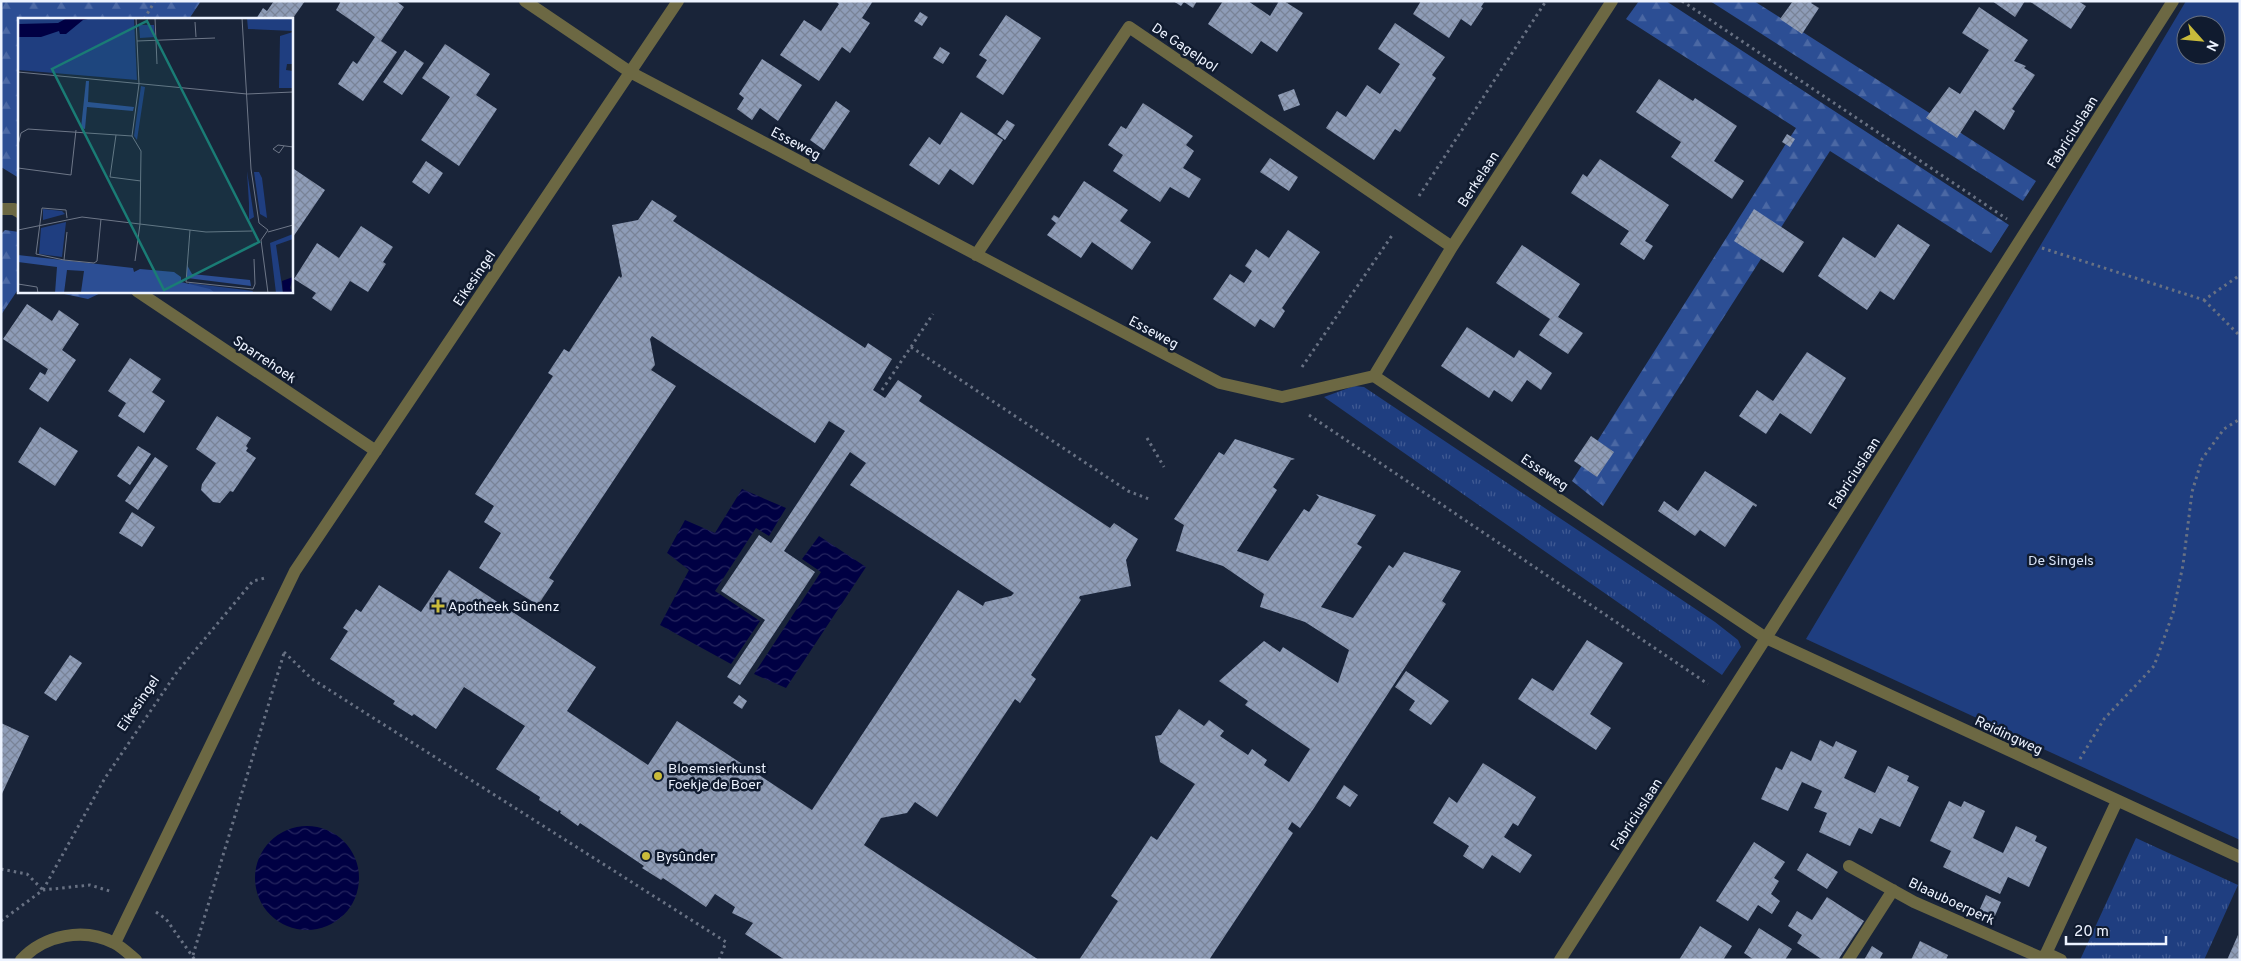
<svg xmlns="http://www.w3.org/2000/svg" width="2241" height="961" font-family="Overpass,sans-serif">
<defs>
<pattern id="grass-tufts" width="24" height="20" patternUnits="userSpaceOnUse" patternTransform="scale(1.25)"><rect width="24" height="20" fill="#1f3e80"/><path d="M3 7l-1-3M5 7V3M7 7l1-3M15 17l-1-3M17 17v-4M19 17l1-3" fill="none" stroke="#405a93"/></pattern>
<pattern id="forest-firs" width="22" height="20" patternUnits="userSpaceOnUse" patternTransform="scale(1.25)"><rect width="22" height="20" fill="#2c4e94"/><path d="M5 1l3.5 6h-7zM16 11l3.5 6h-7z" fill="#4b68a4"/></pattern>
<pattern id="water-waves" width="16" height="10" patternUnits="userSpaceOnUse" patternTransform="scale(1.25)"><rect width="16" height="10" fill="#000043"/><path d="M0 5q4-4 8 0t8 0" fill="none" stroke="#26265f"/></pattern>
<pattern id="building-cross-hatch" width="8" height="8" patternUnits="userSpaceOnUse" patternTransform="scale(1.25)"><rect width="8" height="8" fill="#8e9cb7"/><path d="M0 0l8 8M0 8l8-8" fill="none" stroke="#798397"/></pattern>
</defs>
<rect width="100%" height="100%" fill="#192439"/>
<path fill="url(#grass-tufts)" d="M1354,386L1364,387L1715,622L1738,640L1741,647L1722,675L1324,397Z
M2136,838L2238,885L2204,960H2080Z"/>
<path fill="url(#forest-firs)" d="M1,1H201L189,19H19V178L1,167Z
M1639,1H1666L2009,225L1991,253L1830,151L1603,506L1572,481L1796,128L1626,19Z
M1710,1H1754L2036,181L2023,201Z
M5,230L19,232V288L1,315V234Z
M50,291H105L88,299Z"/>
<path fill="#1f3e80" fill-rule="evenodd" d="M2186,1H2240V840L1806,639ZM2186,25H2216V55H2186Z"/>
<path fill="url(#water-waves)" d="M742,489L786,508L769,536L756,528L715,591L760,621L731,664L660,625L689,570L667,553L685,520L715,533Z
M819,536L866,567L786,688L754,674L821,572L802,559Z
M255 878a52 52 0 1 1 104 0a52 52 0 1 1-104 0Z"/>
<path fill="url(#building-cross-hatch)" d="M274,1H305L291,21V19H256L263,8L267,11Z
M341,1H396L404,7L381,41L397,52L363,101L338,84L353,61L357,64L375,37L336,10Z
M835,1H873L862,18L870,23L850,53L842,47L819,81L780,55L804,20L821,31L839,4Z
M1173,1H1197L1193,8L1184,2L1181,6Z
M1223,1H1248L1270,16L1279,1H1284L1303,13L1277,52L1261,41L1252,54L1208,24Z
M1421,1H1485L1481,7L1483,8L1471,26L1461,19L1449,38L1413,14Z
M1793,1H1813L1811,3L1819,8L1802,34L1780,19Z
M1992,1H2025L2015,17Z
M2029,1H2078L2086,6L2071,29Z
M1979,7L2028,40L2014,61L2026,66L2024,68L2035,75L2012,109L2015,111L2004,130L1975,110L1957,138L1926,118L1949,87L1960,94L1989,50L1962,33Z
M920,12L928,17L922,26L914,21Z
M1006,15L1041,38L1003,95L976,77L987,60L979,55Z
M1395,23L1445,57L1432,75L1436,78L1400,132L1395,129L1374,160L1326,128L1337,111L1346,117L1367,85L1380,94L1400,64L1378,49Z
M445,44L490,74L476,95L497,109L459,166L421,140L450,97L422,78Z
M940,47L950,53L943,64L933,58Z
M405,50L424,63L402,95L383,82Z
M762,59L802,85L778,121L760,108L752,120L737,109L744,98L739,94Z
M1659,79L1693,101L1695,98L1737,126L1714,161L1744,181L1732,199L1671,157L1681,142L1636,112Z
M1294,89L1300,105L1284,111L1278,95Z
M836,101L850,111L824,150L810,140Z
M1143,103L1193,136L1186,145L1194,151L1183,168L1201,179L1189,198L1170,187L1160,202L1113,171L1123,155L1108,145L1121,126L1126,129Z
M961,112L1003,140L973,185L950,169L939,185L909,165L929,137L940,145Z
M1007,120L1015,125L1005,140L997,134Z
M1787,134L1795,139L1790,147L1782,142Z
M1270,158L1298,177L1289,191L1260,172Z
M1600,159L1669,205L1645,241L1653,246L1644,260L1620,244L1629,231L1571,193L1583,174L1587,177Z
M426,161L443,173L429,194L412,182Z
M291,167L325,190L291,240Z
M1084,181L1128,210L1120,221L1151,242L1132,270L1092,242L1081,258L1047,235L1056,223L1051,219L1054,215L1059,218Z
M652,200L677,216L673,221L865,348L868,343L892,359L873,390L885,398L898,380L922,396L919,401L1110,528L1114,523L1138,539L1126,560L1131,586L1080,596L1079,598L1081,600L1031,675L1036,679L1020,703L1015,699L937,817L915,802L907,813L881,818L864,845L1039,960H785L745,934L753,923L732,913L735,907L715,894L706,907L663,878L661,880L642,868L644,866L580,823L578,826L560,813L561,811L559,810L558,812L539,800L540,797L496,769L525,726L464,687L436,729L414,714L412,716L393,704L395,701L330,659L348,631L343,628L356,609L361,612L379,585L421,612L449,570L596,667L567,711L648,765L677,721L812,810L958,590L983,606L985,602L1011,596L1014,593L850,485L866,463L850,452L784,551L815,572L740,685L727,677L765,620L721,591L759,535L771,543L845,431L829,421L815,443L652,336L650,339L655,365L651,370L676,386L549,578L554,581L538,605L479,568L501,533L484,522L494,506L475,494L553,376L548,373L564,349L569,352L619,276L621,278L622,276L612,225L638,220Z
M1754,209L1804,242L1783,273L1734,241Z
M1898,224L1930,245L1894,300L1880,291L1867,310L1818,276L1843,237L1875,258Z
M361,226L393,247L383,262L386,264L368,292L350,281L331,311L312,298L316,293L294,279L317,243L339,258Z
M1288,230L1320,252L1282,308L1285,311L1274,328L1260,319L1255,327L1213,299L1230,274L1244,283L1252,271L1245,266L1256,249L1269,258Z
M1522,245L1580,284L1558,317L1583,333L1568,354L1539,335L1550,319L1496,283Z
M27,304L52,321L59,310L79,324L62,350L76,360L48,402L29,389L40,372L45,375L48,369L3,339Z
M1467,327L1514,358L1519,350L1552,373L1541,390L1527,380L1512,402L1494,390L1489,398L1441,366Z
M1807,352L1846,378L1811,434L1780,413L1766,434L1739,416L1757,390L1773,401Z
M130,358L161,379L152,392L165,401L144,433L118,416L126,403L108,391Z
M217,416L251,438L246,446L248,448L246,451L256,458L233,492L230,491L220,503L213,502L201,490L202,484L216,463L196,449Z
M40,427L78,451L55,486L18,462Z
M1591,436L1614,452L1597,477L1574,461Z
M1235,439L1295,459L1291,460L1273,487L1277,490L1237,551L1268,561L1304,509L1309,512L1319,497L1316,494L1376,515L1357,544L1362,547L1321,607L1353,618L1389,565L1393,568L1404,552L1461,571L1442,601L1446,604L1314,808L1300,828L1292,822L1288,829L1293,833L1209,960H1079L1118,901L1111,896L1151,836L1157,840L1195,784L1160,762L1155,736L1161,735L1179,709L1204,726L1209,720L1224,731L1220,736L1248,755L1252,749L1267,760L1264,765L1289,782L1310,749L1245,705L1248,701L1219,681L1264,641L1280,652L1283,647L1338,683L1349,650L1305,622L1260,607L1264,594L1223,566L1176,551L1184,525L1174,519L1219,452L1224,455Z
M138,446L151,454L130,485L117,476Z
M155,457L168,466L138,510L125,501Z
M1705,471L1757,505L1756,507L1753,505L1725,547L1700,530L1695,536L1658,511L1664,501L1678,511Z
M132,512L155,527L142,547L119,533Z
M1587,640L1623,663L1590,714L1611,728L1596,750L1518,699L1532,678L1553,691Z
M70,655L82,663L56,701L44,693Z
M1406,671L1449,701L1431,725L1409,710L1415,701L1395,687Z
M739,695L747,701L742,709L733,703Z
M1,723L29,736L1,796Z
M1820,740L1833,747L1836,741L1857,751L1844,778L1875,793L1888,766L1909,776L1907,781L1919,787L1900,827L1880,818L1872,834L1859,828L1850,846L1819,832L1827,813L1814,808L1822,791L1802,782L1788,811L1761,799L1776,767L1782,770L1791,751L1811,761Z
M1483,763L1536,797L1518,826L1513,823L1504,837L1532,855L1520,873L1492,855L1483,869L1463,856L1469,846L1433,823L1449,797L1457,803Z
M1344,785L1358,795L1350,807L1336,798Z
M1949,801L1961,807L1964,801L1985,811L1973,838L2003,853L2016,826L2037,836L2035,841L2047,847L2029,887L2008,877L2000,894L1943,867L1951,851L1930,841Z
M1754,842L1785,862L1774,878L1779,881L1771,894L1780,901L1772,914L1758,905L1748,921L1716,901Z
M1807,853L1838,872L1827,889L1797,870Z
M1986,895L2001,902L1994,918L1979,911Z
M1827,897L1864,921L1838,960H1823L1797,943L1802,935L1788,926L1797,911L1812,920Z
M1700,926L1732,946L1723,960H1679Z
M1759,928L1792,949L1785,960H1754L1744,953Z
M2238,935L2240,960H2227Z
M1920,941L1948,955L1946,960H1911Z
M1872,946L1883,953L1879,960H1864Z"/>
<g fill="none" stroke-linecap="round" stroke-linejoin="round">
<path stroke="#687183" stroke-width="3" stroke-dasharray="2.5 4" stroke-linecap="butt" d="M1682,1L2007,219
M144,19L155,1
M1419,196L1546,1
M2042,248L2204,300L2240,275
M2204,300L2240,336
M911,347L1128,491L1149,499
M1302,367L1393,234
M882,390L933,314
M1309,415L1708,684
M1147,438L1164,467
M284,652L312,679L726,942L719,960
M2080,759L2104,719L2154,666L2173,613L2183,565L2192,492L2202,459L2224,429L2240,419
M1,869L27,874L43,890
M43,890L105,778L177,672L253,581L265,578
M156,912L166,919L195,960
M1,921L43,890L90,885L113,892
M193,955L284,653"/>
<path stroke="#6c6843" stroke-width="12" d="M525,1L630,72L1220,383L1282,397L1374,376L1766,638L2240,857
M1,209H14L19,212
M976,255L1129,27L1452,247
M137,291L376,451
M1374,376L1452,247L1612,1
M1849,866L1914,902L2044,959
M115,943L295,571L678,1
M2046,953L2061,960
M21,960C44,935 84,927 114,943C122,947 129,954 136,960
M1560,960L2173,1
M1848,960L1893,890
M2043,960L2117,801"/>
</g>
<g fill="#c9bb3b" stroke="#101b2f" stroke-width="2">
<path d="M435.5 598.5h5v5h5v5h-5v5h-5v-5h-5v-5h5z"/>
<circle cx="658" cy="776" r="5"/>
<circle cx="646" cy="856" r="5"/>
</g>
<g text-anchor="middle" stroke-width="5" stroke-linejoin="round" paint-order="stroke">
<g font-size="14" fill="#edf3ff" stroke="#101b2f">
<text transform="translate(1185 47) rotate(34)" y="5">De Gagelpol</text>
<text transform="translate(2072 132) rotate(-58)" y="5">Fabriciuslaan</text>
<text transform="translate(796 143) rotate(28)" y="5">Esseweg</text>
<text transform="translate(1478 179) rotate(-57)" y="5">Berkelaan</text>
<text transform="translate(474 278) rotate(-56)" y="5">Eikesingel</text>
<text transform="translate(1154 332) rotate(28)" y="5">Esseweg</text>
<text transform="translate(265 359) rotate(34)" y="5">Sparrehoek</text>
<text transform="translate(1545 472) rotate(34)" y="5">Esseweg</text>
<text transform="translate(1854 473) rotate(-57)" y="5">Fabriciuslaan</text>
<text transform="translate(138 703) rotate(-56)" y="5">Eikesingel</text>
<text transform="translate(2009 735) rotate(25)" y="5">Reidingweg</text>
<text transform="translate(1636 814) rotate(-57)" y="5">Fabriciuslaan</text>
<text transform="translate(1952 901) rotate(25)" y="5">Blaauboerperk</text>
</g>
<g font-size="14" fill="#d8e3f7" stroke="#101b2f">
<text x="2061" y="565">De Singels</text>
</g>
<g font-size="14" fill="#edf3ff" stroke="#101b2f" text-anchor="start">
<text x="448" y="611">Apotheek Sûnenz</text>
<text x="668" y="773">Bloemsierkunst<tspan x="668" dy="16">Foekje de Boer</tspan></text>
<text x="656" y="861">Bysûnder</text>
</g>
</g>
<g transform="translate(18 18)">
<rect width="275" height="275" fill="#192439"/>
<path d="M121,7H136L137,19L122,20ZM275,14V46H269L268,52L275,53V70H261L262,18ZM123,68L127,69L119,122L116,118ZM229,153L236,199L231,202V186ZM236,154H241L244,160L249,200L242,196ZM25,191L44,193L47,196L25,202ZM48,204L44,239L21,236L23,210ZM275,216V221L258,227L265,275H258L252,225ZM171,265L235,273L234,275H170Z" fill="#1f3e80"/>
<path d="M68,63H71L70,84L116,89L115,93L69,89L67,111L63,110ZM0,237L115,250L116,254L122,251L156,254L163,259V264L192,271L197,275H66L63,274L66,253L49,252L46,275H37L39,249L0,244ZM169,247L174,256L232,262L233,268L169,260Z" fill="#2c4e94"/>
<path d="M229,0H275V13L230,11Z" fill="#1f3e80"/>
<path d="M0,0H116L119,62L0,52Z" fill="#1f3e80"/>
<path d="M49,0H75L65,2L48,16H42L41,13L23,19H0V6L40,5ZM275,259L272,270L275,275H265L264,263Z" fill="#000043"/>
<path fill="none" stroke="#6e7788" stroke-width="1" d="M137,0L138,23M224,0L233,151L241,205M177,4L178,19M119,23L197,20M138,23L139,46M0,54L229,76L275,74M98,117L92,159L123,163M0,127L3,115L10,111L114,118M266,128L261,135L255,131L260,127L275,129M0,150L53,157L58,112M241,205L250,212L243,222M0,212L64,199L188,214L234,213M172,212L168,264L235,271L237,266L236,241M49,214L46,242L76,245L79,243L83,201M250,214L275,207M243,222L250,275M46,242L18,236L24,190L48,192L49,200M117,243L122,206L123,133L114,118L121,66L118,0M0,266L19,269L20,275"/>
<path fill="#1a7c75" fill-opacity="0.15" stroke="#1a7c75" stroke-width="2.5" d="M129,3L241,224L146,272L34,51Z"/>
<rect width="275" height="275" fill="none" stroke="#edf3ff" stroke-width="2.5"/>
</g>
<rect width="2241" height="961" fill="none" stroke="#edf3ff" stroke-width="5"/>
<g transform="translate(2201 40) rotate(117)"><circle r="24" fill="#101b2f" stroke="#687182"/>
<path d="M0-4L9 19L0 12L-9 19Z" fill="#c9bb3b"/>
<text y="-8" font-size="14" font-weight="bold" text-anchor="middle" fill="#edf3ff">N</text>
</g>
<path d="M2066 936v8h100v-8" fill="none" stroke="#edf3ff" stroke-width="2.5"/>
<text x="2074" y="936" font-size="15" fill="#edf3ff" stroke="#101b2f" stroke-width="4" paint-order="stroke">20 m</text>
</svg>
